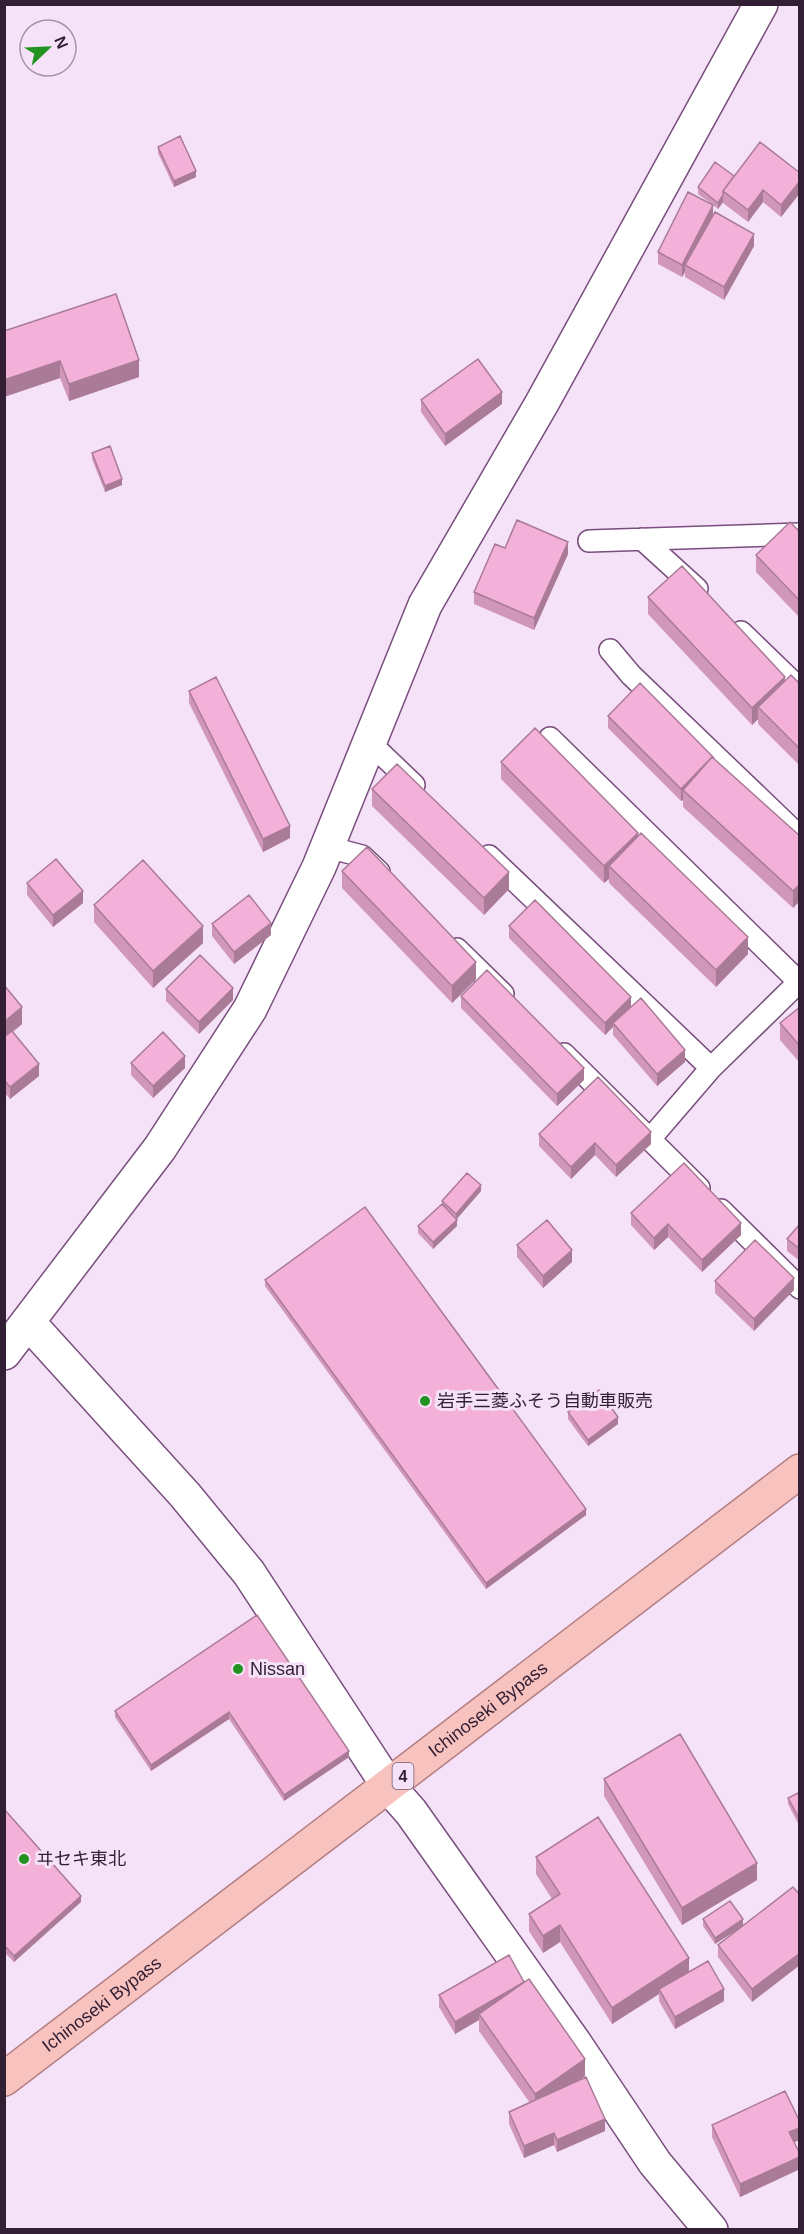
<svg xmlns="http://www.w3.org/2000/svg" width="804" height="2234" font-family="Helvetica,'Noto Sans JP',sans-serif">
<rect width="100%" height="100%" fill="#f6e2f8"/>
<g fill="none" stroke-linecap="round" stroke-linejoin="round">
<defs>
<path id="service" d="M642,539L697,589
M589,541L800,534
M741,632L800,689
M610,650L631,675L800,837
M550,738L800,983
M369,742L414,785
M339,850L362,856L379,872
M489,856L711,1068
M457,949L503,994
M564,1054L699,1188
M650,1139L711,1068L800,981
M721,1210L800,1288"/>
<path id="minor" d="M28,1322L185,1495L249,1573L389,1787L411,1812L574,2042L655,2163L711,2230"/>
<path id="tertiary" d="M4,1353L160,1148L250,1009L319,867L425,605L542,403L761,4"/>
<g id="trunk">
<path id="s1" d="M4,2079L800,1471"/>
</g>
</defs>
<use href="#service" stroke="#794d7e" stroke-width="24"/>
<use href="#minor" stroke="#794d7e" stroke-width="36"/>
<use href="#tertiary" stroke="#794d7e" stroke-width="36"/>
<use href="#trunk" stroke="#b27f83" stroke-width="36"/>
<use href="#service" stroke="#fff" stroke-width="21"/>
<use href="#minor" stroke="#fff" stroke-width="33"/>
<use href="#tertiary" stroke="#fff" stroke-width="33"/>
<use href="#trunk" stroke="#f8c2be" stroke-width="33"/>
</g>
<path fill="#d197ba" d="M158,147L196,177L174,187L158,153Z
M800,173V193L781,217L763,202L748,222L723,203V202L718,209L713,205V216L754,246L724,300L685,277V272L682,277L658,264V252L713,205L698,194V187L734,176Z
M4,331L139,377L69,401L60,378L4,397Z
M421,400L502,404L445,446L421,412Z
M92,453L122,485L105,492L92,459Z
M800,532V618L756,572V555Z
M505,548L568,554L534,630L474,604V592Z
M648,597L785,681L800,684V766L758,724V719L752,725L648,614Z
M189,691L290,838L263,852L189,703Z
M608,716L713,758L800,836L793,908L683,807V800L681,801L608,728Z
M501,762L638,836L748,954L716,987L609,883V879L604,883L501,779Z
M372,789L509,889L484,915L372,806Z
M342,871L476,979L452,1003L342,888Z
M27,883L83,903L53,927L27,895Z
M94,905L203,943L153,988L94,922Z
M212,924L271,935L234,964L212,936Z
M509,926L631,1006L685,1062L657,1086L613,1035V1027L605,1035L509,938Z
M4,985L22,1024L13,1032L39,1076L10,1099L4,1092Z
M166,989L233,1000L199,1034L166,1001Z
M461,996L584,1080L557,1106L461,1008Z
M800,1007V1063L780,1040V1023Z
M131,1063L185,1068L153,1098L131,1075Z
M539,1134L651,1144L616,1177L595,1155L571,1179L539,1146Z
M481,1191L456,1219L457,1226L433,1249L418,1233V1226L442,1204V1201Z
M631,1213L741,1235L702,1272L668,1237L654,1250L631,1225Z
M800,1224V1261L787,1251V1239Z
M517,1245L572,1262L543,1288L517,1257Z
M265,1280L586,1515L486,1589L265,1286Z
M715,1281L794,1290L754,1331L715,1293Z
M568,1412L618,1424L588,1446L568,1419Z
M257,1615L349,1757L284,1801L229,1719L151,1771L115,1717V1711Z
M604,1779L757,1880L682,1925L604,1796Z
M800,1792V1827L788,1804V1798Z
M4,1809L81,1902L14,1962L4,1952Z
M536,1857L689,1972L724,2001L675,2029L659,2001V1994L612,2024L560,1942L543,1953L529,1931V1914L552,1899L536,1874Z
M793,1887L752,2002L718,1957V1945Z
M703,1919L743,1926L715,1944L703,1926Z
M524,1982L585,2076L577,2081L605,2131L557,2152L554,2145L524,2158L509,2124V2112L530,2103L479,2031V2020L455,2034L439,2007V1995Z
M800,2122V2140L794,2142L800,2154V2169L740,2197L712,2137V2125Z"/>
<path fill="#aa7b97" d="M196,171V177L174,187V181Z
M800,181V193L781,217V205Z
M763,190V202L748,222V210Z
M723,195V202L718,209V203Z
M713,205V217L685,265V272L682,277V265Z
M754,234V246L724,300V287Z
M139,360V377L69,401V384Z
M60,361V378L4,397V380Z
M502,392V404L445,446V434Z
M122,479V485L105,492V486Z
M568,542V554L534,630V618Z
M785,677V694L758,707V719L752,725V708Z
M713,757L683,790V800L681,801V789Z
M290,826V838L263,852V839Z
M638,833V850L609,866V879L604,883V866Z
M509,872V889L484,915V898Z
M800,884V901L793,908V891Z
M83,891V903L53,927V915Z
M271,923V935L234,964V952Z
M203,926V943L153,988V971Z
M748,937V954L716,987V970Z
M476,962V979L452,1003V986Z
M233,988V1000L199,1034V1022Z
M631,997V1009L613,1023V1027L605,1035V1023Z
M22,1007V1024L4,1038V1022Z
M685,1050V1062L657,1086V1074Z
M185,1056V1068L153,1098V1086Z
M39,1064V1076L10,1099V1087Z
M584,1068V1080L557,1106V1094Z
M651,1132V1144L616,1177V1165Z
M595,1143V1155L571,1179V1167Z
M481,1185V1191L456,1220V1214Z
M457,1220V1226L433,1249V1242Z
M741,1223V1235L702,1272V1260Z
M668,1224V1237L654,1250V1238Z
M572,1250V1262L543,1288V1276Z
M794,1278V1290L754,1331V1319Z
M618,1417V1424L588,1446V1440Z
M586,1509V1515L486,1589V1583Z
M229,1712V1719L151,1771V1765Z
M349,1751V1757L284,1801V1795Z
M757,1863V1880L682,1925V1908Z
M81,1896V1902L14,1962V1956Z
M743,1919V1926L715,1944V1938Z
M560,1925V1942L543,1953V1936Z
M800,1953V1965L752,2002V1989Z
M689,1958V1975L659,1989V1994L612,2024V2008Z
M524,1982L479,2014V2020L455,2034V2022Z
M724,1989V2001L675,2029V2017Z
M585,2059V2076L535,2111V2094Z
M605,2119V2131L557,2152V2140Z
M800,2128V2140L789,2144V2132Z
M554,2133V2145L524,2158V2146Z
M800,2157V2169L740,2197V2184Z"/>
<path fill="#f3b0d8" stroke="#aa7b97" stroke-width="1.5" d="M180,136L196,171L174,181L158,147Z
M760,142L800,173V181L781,205L763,190L748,210L723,191Z
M715,162L734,176L723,191V195L718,203L698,187Z
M688,192L713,205L682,265L658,252Z
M715,212L754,234L724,287L685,265Z
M116,294L139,360L69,384L60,361L4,380V331Z
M478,359L502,392L445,434L421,400Z
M110,446L122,479L105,486L92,453Z
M517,520L568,542L534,618L474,592L495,544L505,548Z
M790,522L800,532V601L756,555Z
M682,566L785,677L752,708L648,597Z
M791,675L800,684V749L758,707Z
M216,677L290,826L263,839L189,691Z
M640,683L713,757H712L681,789L608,716Z
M535,728L638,833L604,866L501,762Z
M712,757L800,836V884L793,891L683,790Z
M397,764L509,872L484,898L372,789Z
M641,833L748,937L716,970L609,866Z
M367,847L476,962L452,986L342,871Z
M56,859L83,891L53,915L27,883Z
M143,860L203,926L153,971L94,905Z
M249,895L271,923L234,952L212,924Z
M535,900L631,997L605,1023L509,926Z
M200,955L233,988L199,1022L166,989Z
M487,970L584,1068L557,1094L461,996Z
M4,985L22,1007L4,1022Z
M641,998L685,1050L657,1074L613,1023Z
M800,1007V1046L780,1023Z
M12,1031L39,1064L10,1087L4,1080V1037Z
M163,1032L185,1056L153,1086L131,1063Z
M598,1077L651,1132L616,1165L595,1143L571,1167L539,1134Z
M684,1163L741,1223L702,1260L668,1224L654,1238L631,1213Z
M467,1173L481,1185L456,1214L442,1201Z
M442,1204L457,1220L433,1242L418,1226Z
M365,1207L586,1509L486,1583L265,1280Z
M547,1220L572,1250L543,1276L517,1245Z
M800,1224V1249L787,1239Z
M755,1240L794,1278L754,1319L715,1281Z
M599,1390L618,1417L588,1440L568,1412Z
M257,1615L349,1751L284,1795L229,1712L151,1765L115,1711Z
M680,1734L757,1863L682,1908L604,1779Z
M800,1792V1820L788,1798Z
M4,1809L81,1896L14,1956L4,1945Z
M598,1817L689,1958L612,2008L560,1925L543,1936L529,1914L560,1894L536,1857Z
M793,1887L800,1895V1953L752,1989L718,1945Z
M730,1901L743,1919L715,1938L703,1919Z
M509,1955L524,1982L455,2022L439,1995Z
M708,1961L724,1989L675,2017L659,1989Z
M529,1979L585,2059L535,2094L479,2014Z
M586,2077L605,2119L557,2140L554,2133L524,2146L509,2112Z
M785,2091L800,2122V2128L789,2132L800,2154V2157L740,2184L712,2125Z"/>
<g fill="#219320" stroke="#f6e2f8" stroke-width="2">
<circle cx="425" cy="1401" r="6"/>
<circle cx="238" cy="1669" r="6"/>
<circle cx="24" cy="1859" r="6"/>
</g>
<g text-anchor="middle" stroke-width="6" stroke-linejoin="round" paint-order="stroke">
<rect fill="#f6e2f8" stroke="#6d5a6f" stroke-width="1.5" x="392.5" y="1763" width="21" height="26" rx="4.5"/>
<g font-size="16" font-weight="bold" fill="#321f34">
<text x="403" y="1782">4</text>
</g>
<g font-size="18" fill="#321f34" stroke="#f6e2f8" text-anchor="start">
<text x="437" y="1407">岩手三菱ふそう自動車販売</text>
<text x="250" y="1675">Nissan</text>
<text x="36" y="1865">ヰセキ東北</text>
</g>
<g font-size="18" fill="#321f34" stroke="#f6e2f8">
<text dy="6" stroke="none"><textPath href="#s1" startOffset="609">Ichinoseki Bypass</textPath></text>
<text dy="6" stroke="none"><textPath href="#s1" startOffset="123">Ichinoseki Bypass</textPath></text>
</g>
</g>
<rect width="804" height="2234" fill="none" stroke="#321f34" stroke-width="12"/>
<g transform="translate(48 48) rotate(67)"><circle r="28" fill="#f6e2f8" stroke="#a894aa" stroke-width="1.5"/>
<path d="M0-4.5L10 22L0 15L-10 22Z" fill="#219320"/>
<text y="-9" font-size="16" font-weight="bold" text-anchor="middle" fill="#321f34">N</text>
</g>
</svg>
